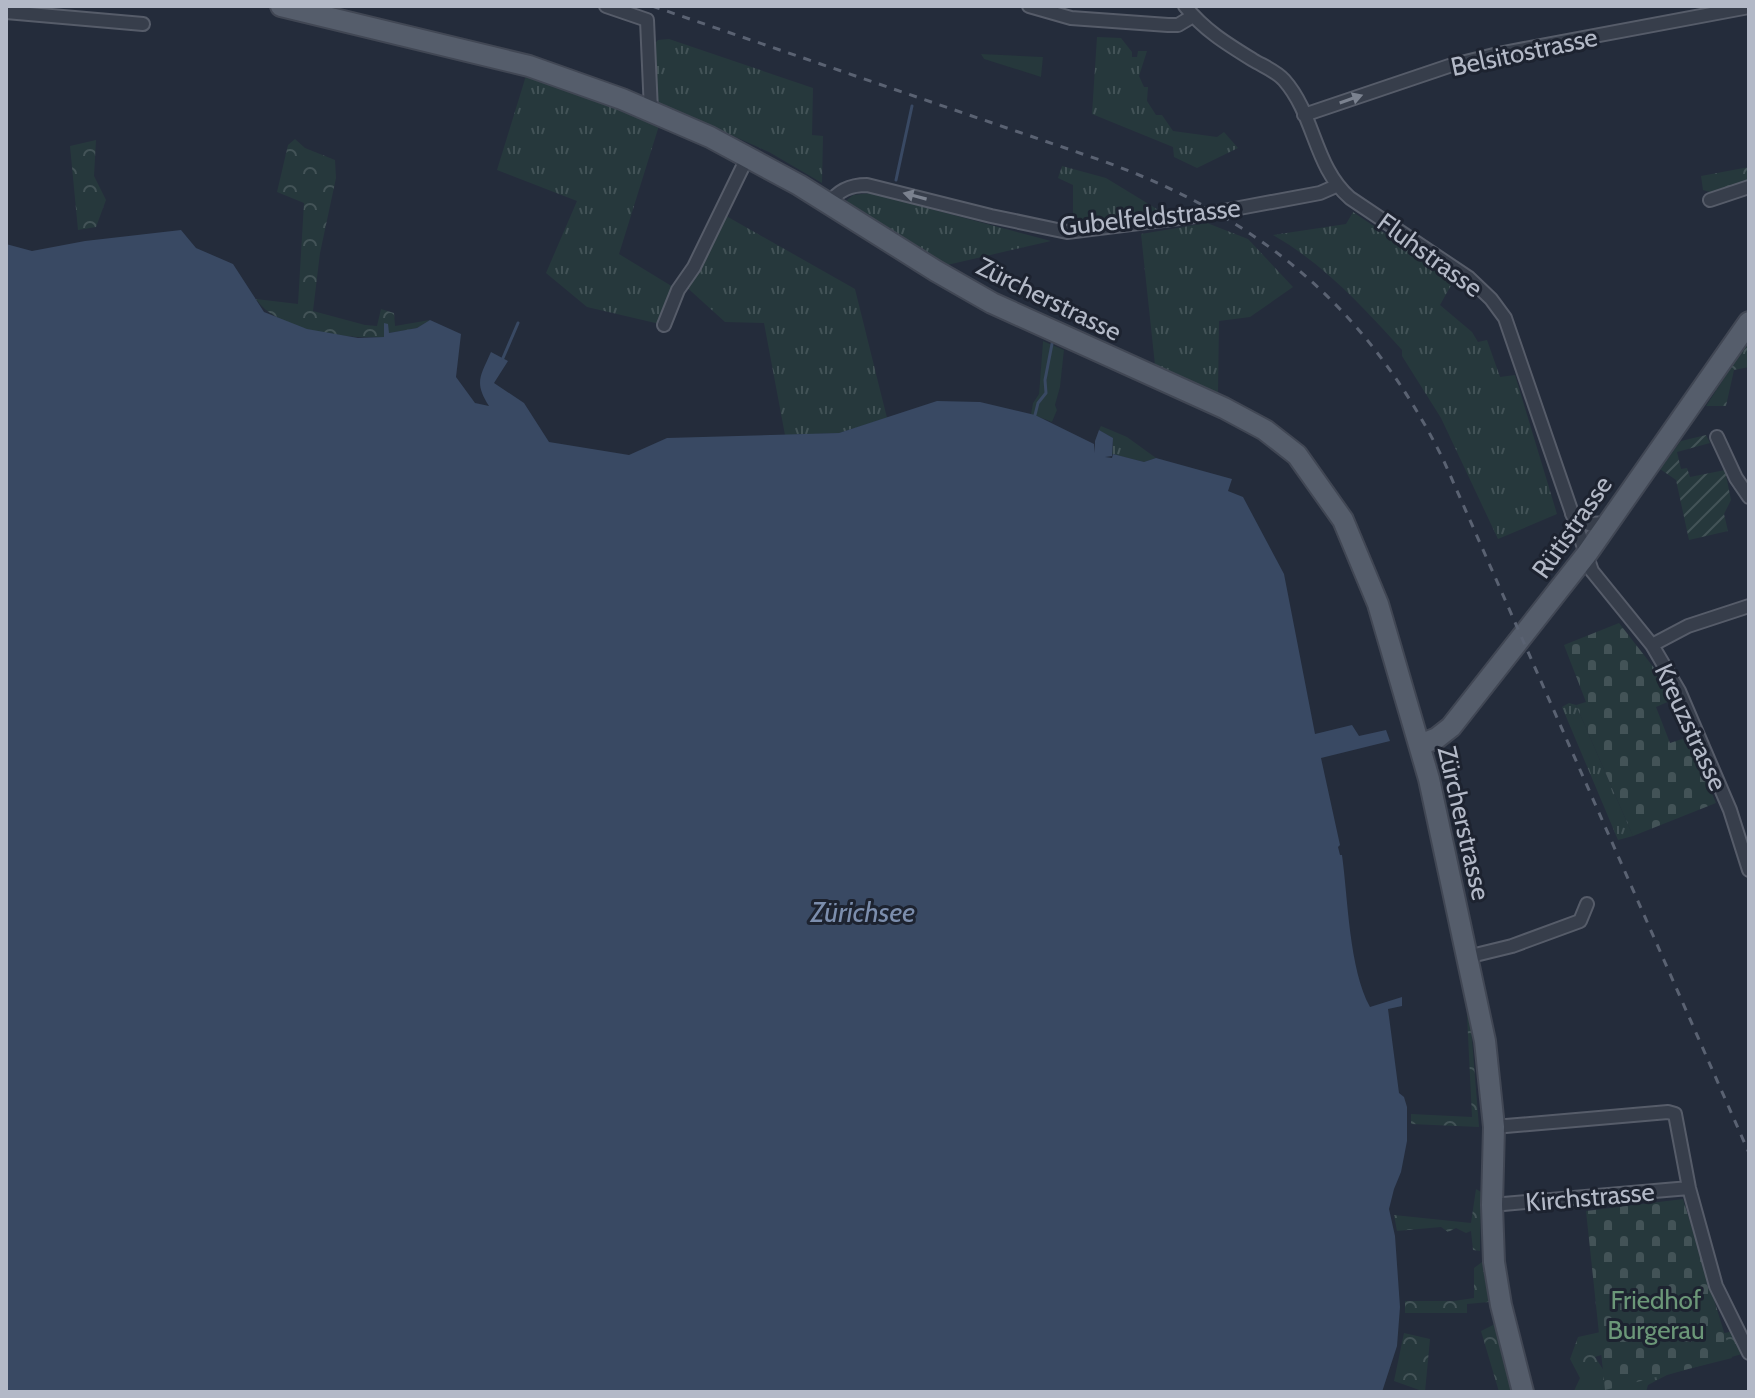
<svg xmlns="http://www.w3.org/2000/svg" width="1755" height="1398" font-family="Cabin,sans-serif">
<defs>
<pattern id="grass-tufts" width="24" height="20" patternUnits="userSpaceOnUse" patternTransform="scale(2)"><rect width="24" height="20" fill="#26383c"/><path d="M3 7l-1-3M5 7V3M7 7l1-3M15 17l-1-3M17 17v-4M19 17l1-3" fill="none" stroke="#435357"/></pattern>
<pattern id="forest-crowns" width="20" height="18" patternUnits="userSpaceOnUse" patternTransform="scale(2)"><rect width="20" height="18" fill="#26383c"/><path d="M2 6a3 3 0 1 1 6 0M12 15a3 3 0 1 1 6 0" fill="none" stroke="#435357"/></pattern>
<pattern id="cemetery-stones" width="16" height="16" patternUnits="userSpaceOnUse" patternTransform="scale(2)"><rect width="16" height="16" fill="#26383c"/><path d="M2 7V4a2 2 0 0 1 4 0v3zM10 15v-3a2 2 0 0 1 4 0v3z" fill="#435357"/></pattern>
<pattern id="garden-furrows" width="10" height="10" patternUnits="userSpaceOnUse" patternTransform="scale(2)"><rect width="10" height="10" fill="#26383c"/><path d="M-1 1l2-2M0 10L10 0M9 11l2-2" fill="none" stroke="#435357"/></pattern>
</defs>
<rect width="100%" height="100%" fill="#242c3b"/>
<path fill="url(#grass-tufts)" d="M1097,37L1121,38L1132,52V57H1137L1138,51H1147L1139,76L1144,87H1148L1147,101L1156,115H1162L1173,131L1217,137L1224,132L1238,148L1197,168L1174,157L1173,147L1092,114Z
M669,39L813,88L812,135L823,136L822,183L769,152L659,103L657,98L655,43L658,40Z
M529,66L662,116L619,254L678,290L664,325L587,307L546,273L577,201L497,170Z
M1062,166L1106,178L1165,214L1073,225V185L1058,178Z
M871,193L1051,241L947,265L846,201L853,195Z
M1353,212L1454,280L1440,305L1472,332L1478,342L1487,340L1500,377L1515,375L1557,514L1498,539L1441,418L1402,356V350C1363,307 1324,264 1273,235L1346,224Z
M721,213L855,289L887,418L839,433L785,435L764,323L725,322L682,283Z
M1207,223L1248,239L1293,287L1250,317L1219,321L1218,393L1155,365L1141,234Z
M1101,426L1127,437L1156,458L1144,462L1112,454L1113,438L1099,430Z
M1569,703L1576,705L1633,836L1618,840L1562,707Z"/>
<path fill="url(#forest-crowns)" d="M295,139L305,148L335,160L336,178L320,253L313,311L365,325L377,326L381,309L394,313L395,326L430,320L417,328L389,333L384,324L385,337C348,339 278,332 256,299L298,304L304,203L277,192L288,145Z
M96,140L94,176L106,200L96,227L78,230L70,146Z
M1749,167V183L1717,194L1703,190L1701,176Z
M1749,340V367L1734,370L1726,406H1706Z
M1470,1014L1479,1127L1411,1124V1114L1472,1117L1467,1015Z
M1476,1189L1481,1192L1480,1251L1473,1250L1471,1231L1466,1233L1456,1228L1448,1232L1441,1227L1397,1231L1394,1215L1471,1223Z
M1482,1262L1489,1302L1467,1304V1313H1405V1301H1454L1474,1298V1268Z
M1495,1324L1514,1392H1499L1481,1331Z
M1614,1329L1622,1348L1595,1357L1610,1380L1691,1341L1733,1331L1742,1354L1667,1375L1648,1385L1646,1392H1558L1574,1391L1580,1378L1570,1359L1578,1337Z
M1404,1333L1430,1339L1425,1392L1394,1381Z"/>
<path fill="url(#cemetery-stones)" d="M1619,623L1658,673L1672,700L1656,707L1670,743L1688,737L1716,803L1633,836L1576,705L1586,702L1564,645Z
M1683,1199L1732,1358L1605,1390L1586,1211Z"/>
<path fill="#26383c" d="M981,54L1043,57L1041,77L984,59Z
M1043,341L1064,350L1060,387L1055,405L1057,410L1052,422L1031,414L1033,403L1039,394Z"/>
<path fill="url(#garden-furrows)" d="M1706,435L1710,443L1677,452L1681,469L1687,468L1690,477L1725,470L1731,500L1724,514L1728,531L1689,540L1676,480L1660,469L1681,441Z"/>
<path fill="#394963" d="M181,230L196,248L233,264L264,312L307,329L358,338L384,337V323L388,324L389,333L417,328L430,320L461,334L456,377L475,403L489,406C474,382 480,377 491,352L508,361L494,383L524,403L549,442L629,455L667,438L839,433L937,401L980,402L1035,415L1094,444L1095,453V441L1099,430L1113,438L1112,456L1105,457L1112,458L1113,454L1144,462L1156,458L1232,479L1228,491L1243,497L1284,574L1315,734L1352,725L1359,736L1386,730L1390,741L1321,758L1340,845L1338,847L1340,855H1342C1348,898 1349,969 1370,1007L1402,997V1006L1388,1009L1399,1093L1404,1097L1407,1107V1141L1401,1172L1394,1189L1389,1209L1395,1236L1400,1307L1397,1346L1382,1392H6V244L32,251L85,241Z"/>
<g fill="none" stroke-linecap="round" stroke-linejoin="round">
<path stroke="#394963" stroke-width="3" d="M896,180L912,106
M503,358L518,323
M1035,415L1038,403L1046,393L1045,380L1052,344"/>
<defs>
<path id="minor" d="M606,6L647,20L651,111
M1029,6L1071,18L1168,25H1178L1193,16
M1185,6C1204,30 1227,44 1253,60C1263,66 1276,71 1284,80C1315,115 1314,167 1350,198L1469,278L1491,299L1505,318L1592,571L1652,645L1679,691L1730,810L1749,870
M6,12L143,24
M1304,115L1449,66L1498,54L1749,7
M1710,200L1749,187
M829,204C838,190 850,185 867,185L991,216L1067,232L1195,216
M1234,209L1320,193L1336,186
M664,325L678,290L694,267L748,156
M1717,437L1736,478L1749,497
M1572,514L1589,524L1608,523
M1652,645L1688,626L1749,606
M1467,957L1512,946L1580,921L1587,904
M1494,1127L1668,1112L1675,1114L1689,1188L1716,1286L1749,1353
M1492,1205L1689,1188"/>
<path id="primary" d="M281,6L529,66L622,99L710,137L799,185L936,271L992,303L1224,408L1265,430L1297,455L1343,520L1378,604L1429,779L1485,1041L1494,1127L1492,1205L1494,1262L1501,1305L1523,1392
M1420,745L1437,738L1451,727L1586,555L1749,322"/>
</defs>
<use href="#minor" stroke="#565c69" stroke-width="16"/>
<use href="#primary" stroke="#414754" stroke-width="24"/>
<use href="#minor" stroke="#373e4b" stroke-width="12"/>
<use href="#primary" stroke="#555d6b" stroke-width="20"/>
<path stroke="#5a6272" stroke-width="3" stroke-dasharray="8 8" stroke-linecap="butt" d="M652,6L1100,160C1260,217 1367,307 1443,459L1749,1153"/>
<defs>
<path id="minor-bridge" d="M1195,216L1234,209"/>
</defs>
<use href="#minor-bridge" stroke="#565c69" stroke-width="16" stroke-linecap="butt"/>
<use href="#minor-bridge" stroke="#373e4b" stroke-width="12"/>
</g>
<defs><path id="oneway-solid" d="M-6-.8H1V-3.2L6.5 0L1 3.2V.8H-6Z" transform="scale(2)"/></defs>
<g fill="#7b828f">
<use href="#oneway-solid" transform="translate(1351 99) rotate(-19)"/>
<use href="#oneway-solid" transform="translate(915 196) rotate(-165)"/>
</g>
<g text-anchor="middle" stroke-width="6" stroke-linejoin="round" paint-order="stroke">
<g font-size="26" fill="#b3b9c7" stroke="#1d2330">
<text transform="translate(1524 52) rotate(-12)" y="9">Belsitostrasse</text>
<text transform="translate(1150 217) rotate(-6)" y="9">Gubelfeldstrasse</text>
<text transform="translate(1430 255) rotate(36)" y="9">Fluhstrasse</text>
<text transform="translate(1049 299) rotate(26)" y="9">Zürcherstrasse</text>
<text transform="translate(1572 527) rotate(-55)" y="9">Rütistrasse</text>
<text transform="translate(1691 727) rotate(65)" y="9">Kreuzstrasse</text>
<text transform="translate(1464 823) rotate(77)" y="9">Zürcherstrasse</text>
<text transform="translate(1590 1197) rotate(-5)" y="9">Kirchstrasse</text>
</g>
<g font-size="26" fill="#6b9778" stroke="#1d2330">
<text x="1656" y="1309">Friedhof<tspan x="1656" dy="30">Burgerau</tspan></text>
</g>
<g font-size="28" font-style="italic" fill="#7c8ead" stroke="#1d2330">
<text x="863" y="922">Zürichsee</text>
</g>
</g>
<rect width="1755" height="1398" fill="none" stroke="#b3b9c7" stroke-width="16"/>
</svg>
